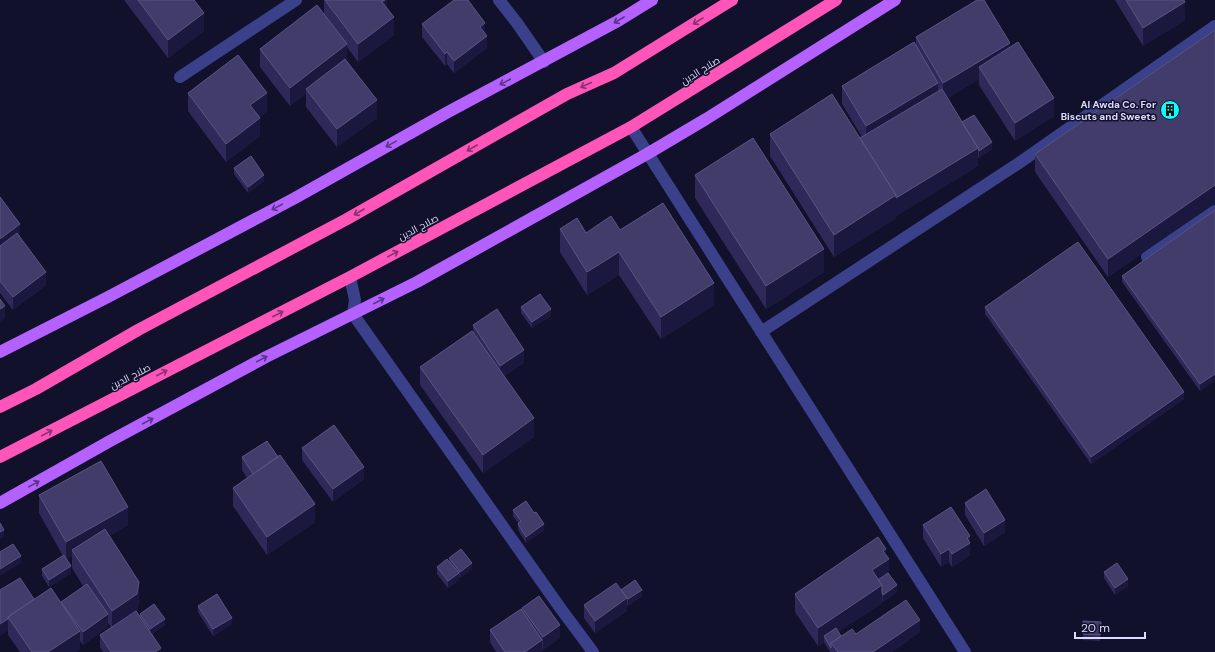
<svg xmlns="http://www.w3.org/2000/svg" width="1215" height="652" font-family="'DM Sans',Cairo,sans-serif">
<rect width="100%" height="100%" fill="#12112b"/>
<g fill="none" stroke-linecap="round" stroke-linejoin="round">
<path stroke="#3b408a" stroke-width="12" d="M499,0L517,23L544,62
M180,77L296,0
M631,127L965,652
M1147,257L1215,211
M350,277L355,300L353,314L561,609L593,652
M761,332L1019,163L1215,26"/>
<path stroke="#b461ff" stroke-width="12" d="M0,352L108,297L295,198L448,112L618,21L652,0
M0,503L110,441L266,357L417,282L647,154L706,119L895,0"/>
<path stroke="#ff55b8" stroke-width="12" d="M0,407L36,389L138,330L347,219L567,94L614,73L732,0
M0,457L350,277L631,127L836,0"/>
</g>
<path fill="#2e2959" d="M124,0H194L204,31L168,58Z
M324,0H387V8L394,35L358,62L347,47V61L377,118L337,147L306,107V94L290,106L260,67V49L324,15Z
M1115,0H1184L1185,20L1143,46Z
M422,24L485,34L487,48L454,73L447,64L445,66L422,37Z
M1215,30V203L1108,277L1035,172V154Z
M916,37L1010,48L1054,116L1015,141L979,85V79L948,98L962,122L992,149L979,158L978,157V166L896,216V218L834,257L770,156V134L860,138L862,137L842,104V86L916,46Z
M188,93L267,111L259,117L260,136L226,162L188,111Z
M234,168L264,181L248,193L234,174Z
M695,175L824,272L766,309L695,198Z
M0,197L20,236L19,237L46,285L13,310L0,293Z
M1215,210V380L1200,391L1122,282V276Z
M560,229L586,233L620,230L714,305L661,339L619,275L587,295L560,252Z
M521,307L551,316L532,328L521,313Z
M985,307L1184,399L1091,464L985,314Z
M473,325L524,363L504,376L534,437L483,473L420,385V367L473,332Z
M302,448L364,479L333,502L302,460Z
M242,457L315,522L267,555L233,506V488L247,478L242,470Z
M39,495L128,525L109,536L139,600L137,612L140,616V614L165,625L152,634L161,652H103L100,647V635L111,627L108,623V627L83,645L80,641V649L76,652H20L8,635V631L0,590L34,599L61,603L83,586L72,568V556L67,559L71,573L49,587L42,576V569L63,556L39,513Z
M965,503L1005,532L984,546L965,515Z
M513,510L544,530L526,543L518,530V523L513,516Z
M923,525L970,542V555L952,567L949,562L941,567L923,538Z
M886,554L889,573L897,592L883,602L882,600V603L838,632L841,636L856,634L920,632L892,652H830L824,642L818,646L795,612V594Z
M449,558L472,569L460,578L459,577V580L448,588L437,574V567L449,561Z
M1104,572L1128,586L1115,595L1104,578Z
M621,590L642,596L628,606L627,605V611L595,633L584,618V605Z
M198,606L232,624L213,636L198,612Z
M522,608L560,638L543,650L542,648V652H496L490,642V630L522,612Z
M1083,621L1101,622L1100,641L1083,640Z"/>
<path fill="#1b183f" d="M385,0H387V16L382,2Z
M1185,2V20L1143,46V28Z
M204,13V31L168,58V40Z
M394,17V35L358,62V44Z
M485,23V36L480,27Z
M487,36V48L454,73V61Z
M1010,43V61L979,67V79L943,101V83Z
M347,44V62L306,89V94L290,106V88Z
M447,52V64L445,66V54Z
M938,83V101L866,144V126Z
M267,93V111L250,123V105Z
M1054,98V116L1015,141V123Z
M377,100V118L337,147V129Z
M260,118V136L226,162V144Z
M992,142V149L979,158V151Z
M978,148V166L896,216V198Z
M264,175V181L248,193V187Z
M1215,185V203L1108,277V259Z
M896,195V218L834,257V235Z
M20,224V236L0,251V239Z
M824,249V272L766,309V286Z
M619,252V275L587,295V272Z
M46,272V285L13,310V297Z
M714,283V305L661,339V317Z
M5,306V318L0,322V309Z
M551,309V316L532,328V322Z
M524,350V363L500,379V366Z
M1215,374V380L1200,391V384Z
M1184,392V399L1091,464V457Z
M534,418V437L483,473V455Z
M364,467V479L333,502V489Z
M315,504V522L267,555V537Z
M128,507V525L75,555L72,550V556L66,560V542Z
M1005,520V532L984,546V533Z
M544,524V530L526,543V537Z
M4,530V536L0,539V532Z
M970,536V555L952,567V554L967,538Z
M886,549V561L889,559V577L872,588V570L883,551Z
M949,549V562L941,567V554Z
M21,556V563L0,576V569Z
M472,563V569L460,578V572Z
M71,566V573L49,587V580Z
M459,573V580L448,588V581Z
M1128,579V586L1115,595V588Z
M139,582V600L137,612L112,629V611Z
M882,585V603L826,640L824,636V642L818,646V628Z
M897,585V592L883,602V595Z
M642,590V596L628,606V599Z
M627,598V611L595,633V621Z
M108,614V627L83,645V632Z
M232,618V624L213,636V629Z
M8,619V631L0,636V624Z
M165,619V625L150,635V629Z
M920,620V632L892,652H873Z
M560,625V638L543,650V637Z
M80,631V649L76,652H48Z
M542,640V652H525Z
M161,648V652H155Z"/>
<path fill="#413c6a" stroke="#595582" d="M138,0H194L204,13L168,40Z
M325,0H385L382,2L394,17L358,44Z
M454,0H468L485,23L480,27L487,36L454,61L447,52L445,54L422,24Z
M977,0H984L1010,43L943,83L916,37Z
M1126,0H1184L1185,2L1143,28Z
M317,5L347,44L290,88L260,49Z
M1215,30V185L1108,259L1035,154Z
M914,42L938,83L866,126L842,86Z
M1018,42L1054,98L1015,123L979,67Z
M238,55L267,93L250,105L260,118L226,144L188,93Z
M345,59L377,100L337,129L306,89Z
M942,89L978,148L896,198V195L860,138Z
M832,94L896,195L834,235L770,134Z
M974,115L992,142L979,151L978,148L962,122Z
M753,138L824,249L766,286L695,175Z
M251,156L264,175L248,187L234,168Z
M0,197L20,224L0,239Z
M663,203L714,283L661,317L619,252L587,272L560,229L577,218L586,233L611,216L620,230Z
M1215,210V374L1200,384L1122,276Z
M17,233L46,272L13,297L0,281V246Z
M1078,242L1184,392L1091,457L985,307Z
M540,294L551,309L532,322L521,307Z
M0,299L5,306L0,309Z
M497,309L524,350L500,366L473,325Z
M472,331L534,418L483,455L420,367Z
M334,425L364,467L333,489L302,448Z
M267,441L278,457L253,474L242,457Z
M280,455L315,504L267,537L233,488Z
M101,461L128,507L66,542L39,495Z
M986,489L1005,520L984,533L965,503Z
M526,501L534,513L536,512L544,524L526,537L518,524L521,521L513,510Z
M951,507L970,536L967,538L970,543L952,554L949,549L941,554L923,525Z
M0,523L4,530L0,532Z
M105,529L139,582L137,594L112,611L72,550Z
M878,537L886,549L883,551L889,559L872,570L882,585L818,628L795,594Z
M13,544L21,556L0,569V552Z
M461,549L472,563L460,572L449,558Z
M64,555L71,566L49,580L42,569Z
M447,559L459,573L448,581L437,567Z
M1117,563L1128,579L1115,588L1104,572Z
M888,573L897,585L883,595L882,593V585L878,580Z
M20,578L34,599L8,617V619L0,624V590Z
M635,580L642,590L628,599L621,590Z
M616,583L627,598L595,621L584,605Z
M87,584L108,614L83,632L61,602Z
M51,588L80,631L48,652H32L8,617Z
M217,594L232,618L213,629L198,606Z
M539,596L560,625L543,637L522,608Z
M906,600L920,620L873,652H838L831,643L852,629L856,634Z
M154,604L165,619L150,629L140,614Z
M521,609L542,640L525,652H505L490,630Z
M136,611L161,648L155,652H111L100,635Z
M1083,621L1101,622L1100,635L1083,634Z
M836,628L841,636L831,643V648L824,636Z"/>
<defs><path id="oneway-shaft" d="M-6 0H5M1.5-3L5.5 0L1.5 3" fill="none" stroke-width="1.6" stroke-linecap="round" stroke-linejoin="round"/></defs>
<g stroke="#5b358a">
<use href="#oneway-shaft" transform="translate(619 20) rotate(150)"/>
<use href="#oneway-shaft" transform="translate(505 82) rotate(152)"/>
<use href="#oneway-shaft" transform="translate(391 144) rotate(151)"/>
<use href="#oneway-shaft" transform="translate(277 207) rotate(152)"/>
<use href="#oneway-shaft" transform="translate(379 301) rotate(-27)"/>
<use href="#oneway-shaft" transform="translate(262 359) rotate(-28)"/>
<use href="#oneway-shaft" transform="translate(148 421) rotate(-28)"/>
<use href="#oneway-shaft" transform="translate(34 484) rotate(-29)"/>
</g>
<g stroke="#883372">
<use href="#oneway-shaft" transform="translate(698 21) rotate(148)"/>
<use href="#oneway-shaft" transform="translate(586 85) rotate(156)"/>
<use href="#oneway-shaft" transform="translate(472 148) rotate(150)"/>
<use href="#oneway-shaft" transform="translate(359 212) rotate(150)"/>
<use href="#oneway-shaft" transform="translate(393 254) rotate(-28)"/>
<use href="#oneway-shaft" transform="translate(278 314) rotate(-27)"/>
<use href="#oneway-shaft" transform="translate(162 373) rotate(-27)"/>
<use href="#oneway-shaft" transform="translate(47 433) rotate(-28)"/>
</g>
<defs>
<symbol id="building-disc" viewBox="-11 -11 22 22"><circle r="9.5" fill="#06ffff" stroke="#12112b"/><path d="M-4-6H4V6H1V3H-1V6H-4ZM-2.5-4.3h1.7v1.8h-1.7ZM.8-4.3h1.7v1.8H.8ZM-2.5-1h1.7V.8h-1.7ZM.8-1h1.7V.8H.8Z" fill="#111"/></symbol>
</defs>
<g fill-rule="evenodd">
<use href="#building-disc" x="1159" y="99" width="22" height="22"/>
</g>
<g text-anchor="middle" stroke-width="3" stroke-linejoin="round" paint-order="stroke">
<g font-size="10" fill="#dbdaff" stroke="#12112b">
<text transform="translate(700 70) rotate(-32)" y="4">صلاح الدين</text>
<text transform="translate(418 227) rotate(-28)" y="4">صلاح الدين</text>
<text transform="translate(130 376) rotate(-27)" y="4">صلاح الدين</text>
</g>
<g font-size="10" font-weight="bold" fill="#dbdaff" stroke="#12112b" text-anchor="end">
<text x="1156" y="108">Al Awda Co. For<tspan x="1156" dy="12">Biscuts and Sweets</tspan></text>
</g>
</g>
<path d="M1075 632v6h70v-6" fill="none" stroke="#dbdaff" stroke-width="2"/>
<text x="1081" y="632" font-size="12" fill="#dbdaff" stroke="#12112b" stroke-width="3" paint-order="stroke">20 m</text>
</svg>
